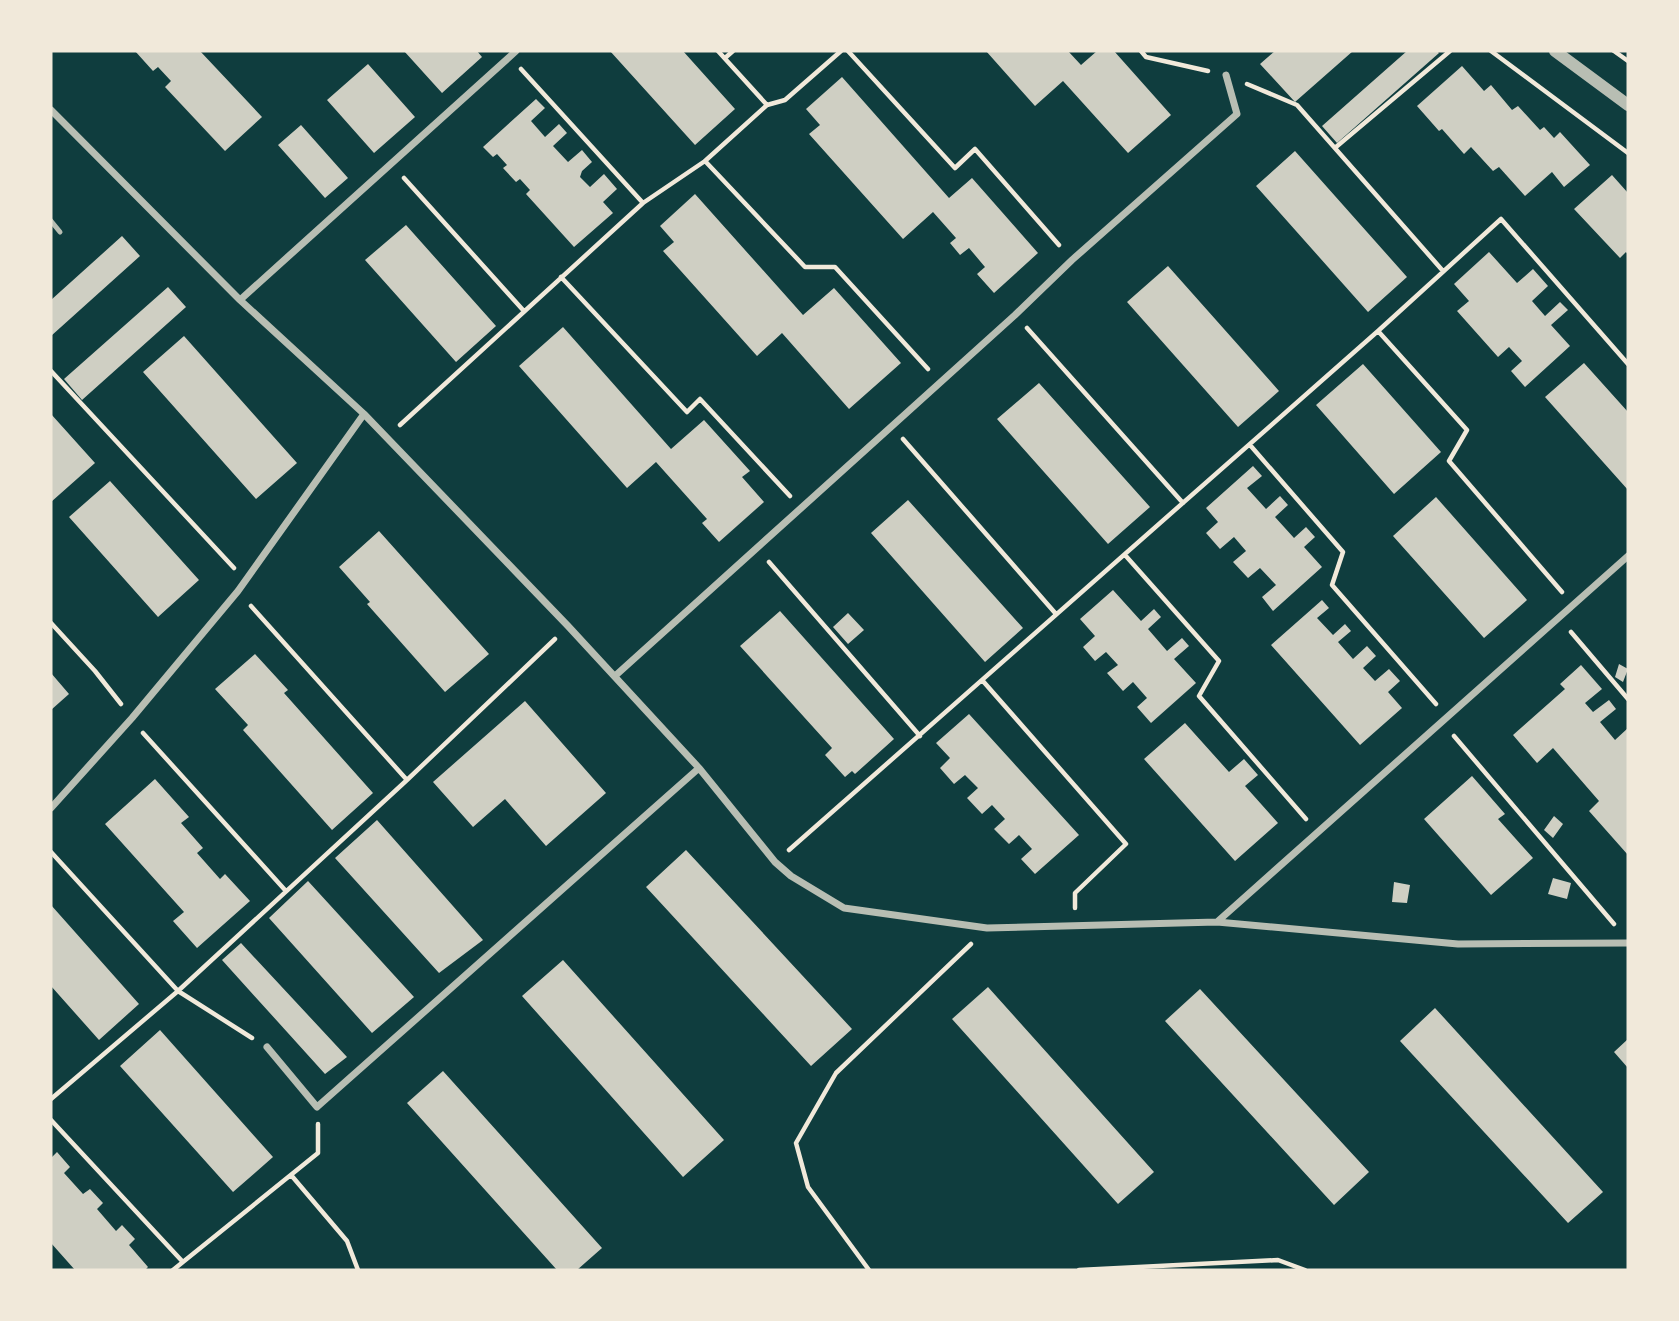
<svg xmlns="http://www.w3.org/2000/svg" width="1679" height="1321" font-family="'Exo 2',sans-serif">
<rect width="100%" height="100%" fill="#0f3d3e"/>
<path fill="#cfcfc3" d="M135,51H200L262,117L225,151L165,87L171,81L158,67L153,71Z
M404,51H477L482,57L442,93Z
M610,51H683L735,109L695,145Z
M986,51H1068L1081,65L1097,51H1114L1171,115L1128,153L1063,81L1035,106Z
M1275,51H1353L1295,102L1260,64Z
M1407,51H1437L1439,53L1337,143L1322,126Z
M368,64L415,117L374,153L327,100Z
M1462,66L1484,91L1491,85L1512,110L1518,106L1540,130L1544,127L1554,138L1560,132L1590,165L1564,187L1552,172L1525,196L1499,167L1493,171L1471,147L1464,154L1442,129L1439,131L1417,106Z
M842,77L949,198L972,178L1038,253L994,293L977,274L985,267L969,248L960,255L950,243L956,238L933,212L903,239L809,134L820,125L806,109Z
M536,99L545,108L531,121L545,137L559,124L567,133L553,146L568,162L582,150L592,162L582,171L580,177L590,187L604,174L617,189L603,202L613,213L574,247L526,194L530,190L520,179L516,182L503,168L507,165L497,154L493,157L483,147Z
M301,125L348,178L325,198L278,145Z
M1295,151L1407,277L1368,312L1256,186Z
M1612,175L1628,193V255L1626,252L1620,258L1574,209Z
M695,194L803,315L834,288L901,363L849,409L782,333L757,356L663,251L674,242L660,226Z
M406,225L496,326L456,362L365,260Z
M122,236L140,256L51,336V300Z
M1489,252L1517,283L1533,269L1548,286L1532,301L1545,316L1560,302L1568,310L1551,325L1570,346L1525,387L1511,371L1522,361L1509,347L1498,357L1457,311L1469,301L1454,284Z
M1168,266L1279,391L1238,427L1127,302Z
M168,287L186,307L82,400L64,379Z
M563,327L671,449L704,420L750,471L742,477L764,502L719,542L702,523L707,519L656,462L627,488L519,366Z
M184,336L297,463L256,499L143,372Z
M1584,363L1628,412V490L1545,397Z
M1363,364L1441,452L1394,494L1316,405Z
M1039,383L1150,507L1108,544L997,419Z
M51,414L95,463L51,502Z
M1253,466L1262,476L1247,488L1266,509L1280,496L1288,505L1275,517L1294,538L1306,527L1315,537L1304,547L1322,567L1273,611L1262,597L1276,585L1260,568L1248,578L1233,562L1246,551L1234,537L1220,549L1206,533L1218,522L1206,508Z
M110,481L199,580L158,617L69,517Z
M1436,497L1527,600L1484,638L1393,536Z
M908,500L1023,628L985,662L871,533Z
M379,531L489,654L445,692L367,604L370,602L339,567Z
M1113,590L1141,621L1154,609L1161,617L1148,629L1167,651L1182,638L1189,646L1174,659L1196,683L1151,723L1137,707L1147,698L1133,682L1123,691L1107,673L1118,665L1106,652L1095,661L1083,647L1095,636L1080,619Z
M1322,600L1329,608L1317,618L1333,635L1345,624L1351,631L1338,642L1353,659L1367,646L1376,656L1363,668L1375,681L1389,669L1400,681L1388,692L1402,708L1360,745L1271,645Z
M780,611L894,739L855,774L852,771L845,777L825,755L832,748L740,646Z
M848,613L864,630L848,644L833,627Z
M255,654L288,690L284,693L373,793L332,830L243,730L248,725L215,689Z
M1619,664L1628,669L1623,682L1615,677Z
M1581,665L1602,689L1585,703L1593,712L1609,700L1616,709L1600,722L1615,740L1628,728V855L1589,811L1599,801L1553,748L1537,763L1513,735L1565,689L1560,684Z
M51,673L69,694L51,710Z
M525,701L606,793L546,846L505,799L473,827L433,782Z
M969,714L1079,835L1035,874L1021,859L1032,849L1019,835L1009,844L994,829L1005,819L992,805L982,814L967,798L978,788L965,775L954,784L940,768L950,758L936,743Z
M1185,723L1229,772L1244,759L1258,775L1245,786L1278,823L1235,861L1144,759Z
M1472,776L1505,814L1498,819L1533,858L1491,895L1424,819Z
M155,779L189,817L181,823L203,848L197,853L220,879L225,874L250,901L197,948L173,921L184,912L105,824Z
M1554,816L1563,824L1553,838L1544,830Z
M377,820L483,940L439,973L335,858Z
M686,850L852,1029L811,1066L646,887Z
M1553,878L1571,883L1567,899L1548,894Z
M308,881L414,997L372,1033L269,918Z
M1394,882L1410,885L1407,903L1392,902Z
M51,905L139,1004L99,1040L51,986Z
M241,943L347,1057L325,1074L222,960Z
M563,960L724,1140L683,1177L522,996Z
M988,987L1154,1172L1118,1204L952,1019Z
M1200,989L1369,1172L1334,1205L1165,1021Z
M1435,1008L1603,1192L1568,1223L1400,1041Z
M160,1030L273,1157L233,1192L120,1066Z
M1628,1039V1068L1614,1052Z
M443,1071L602,1248L577,1270H557L407,1103Z
M57,1152L70,1167L64,1173L83,1194L90,1189L103,1203L97,1209L116,1231L122,1225L135,1239L129,1245L148,1267L145,1270H75L51,1243V1158Z"/>
<g fill="none" stroke-linecap="round" stroke-linejoin="round">
<path stroke="#f1e9da" stroke-width="4.5" d="M718,51L767,105
M848,51L955,168L975,149L1059,245
M1141,51L1146,57L1208,71
M1491,51L1628,153
M1614,51L1628,61
M725,58L733,51
M521,69L643,203
M1247,84L1297,105L1443,271
M1336,147L1450,51
M705,161L805,267H835L928,369
M404,178L523,310
M561,277L687,412L700,399L790,496
M1027,328L1183,503
M1378,331L1467,430L1449,461L1562,592
M51,371L234,568
M400,425L643,203L705,161L767,105L785,100L841,51
M903,439L1056,614
M1250,445L1343,552L1332,585L1436,704
M1125,555L1219,661L1199,696L1306,819
M769,562L920,736
M251,606L407,780
M51,623L95,671L121,704
M1571,632L1628,699
M982,680L1126,844L1075,893V908
M143,733L285,890
M1454,736L1614,924
M789,850L1378,331L1501,219L1628,364
M51,852L178,991L252,1038
M51,1099L178,991L407,780L555,639
M51,1120L182,1261
M291,1175L347,1241L358,1270
M173,1270L318,1153V1124
M869,1270L808,1187L796,1143L836,1073L971,944
M1079,1270L1278,1260L1305,1270"/>
<path stroke="#b8beb3" stroke-width="5" d="M51,221L60,232"/>
<path stroke="#b8beb3" stroke-width="7" d="M51,110L240,300L364,414L568,626L699,768L775,862L791,876L844,908L987,928L1217,922L1458,944L1628,943
M240,300L516,51
M615,676L1015,315L1072,260L1237,114L1226,75
M51,808L132,718L238,591L364,414
M1217,922L1628,556
M267,1047L317,1107L699,768"/>
<path stroke="#b8beb3" stroke-width="12" d="M1555,51L1628,105"/>
</g>
<rect width="1679" height="1321" fill="none" stroke="#f1e9da" stroke-width="105"/>
</svg>
